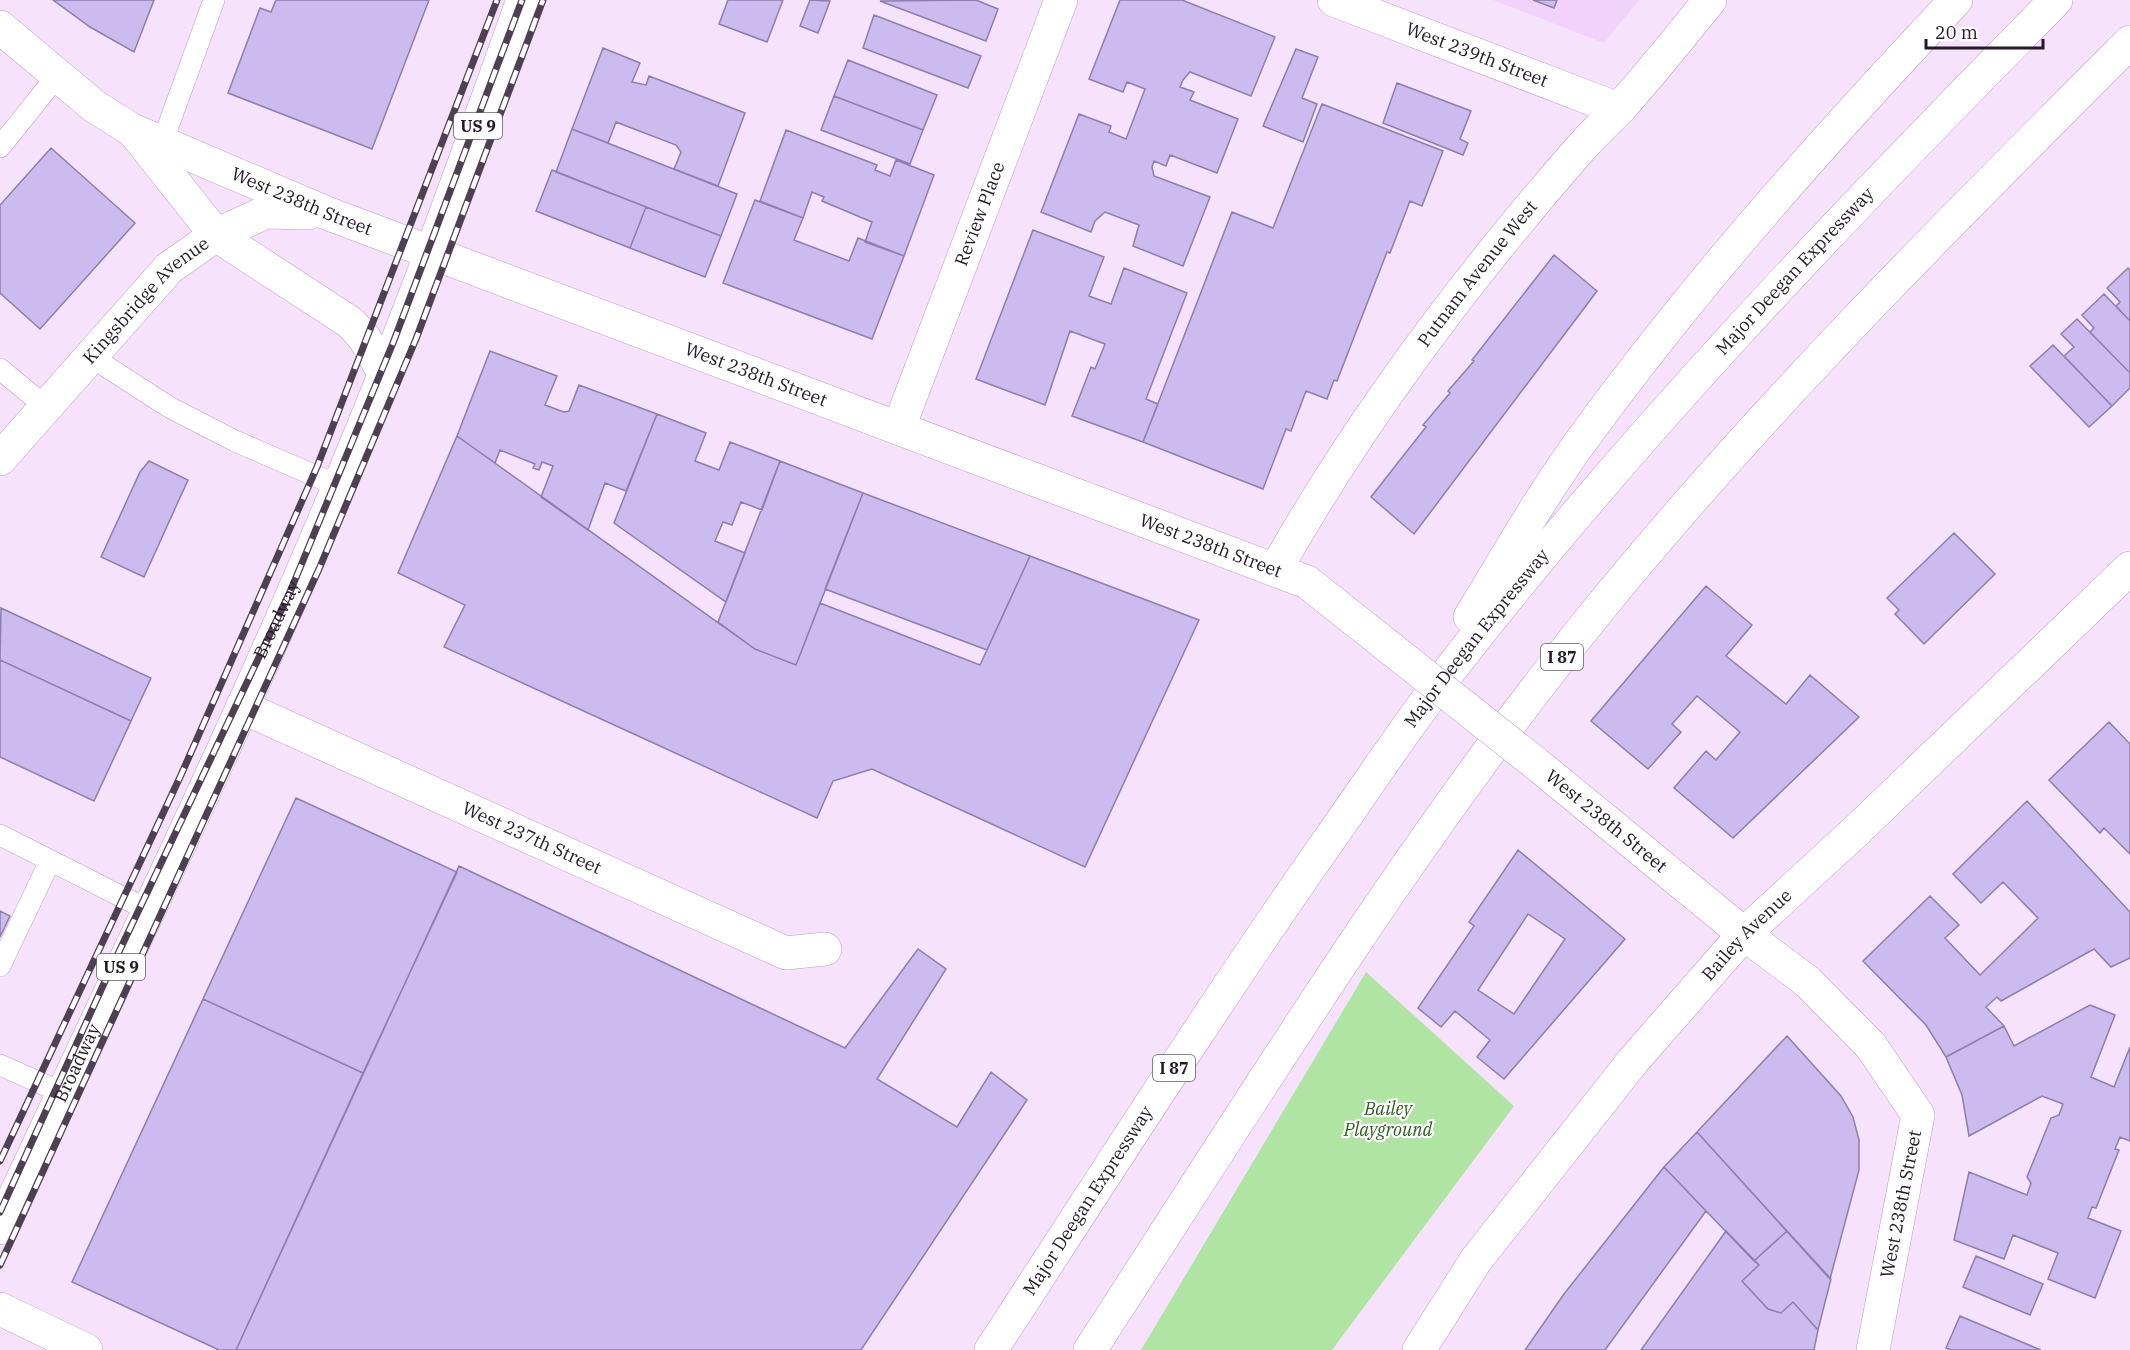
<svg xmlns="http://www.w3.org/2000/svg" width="2130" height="1350" font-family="'IBM Plex Serif',serif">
<rect width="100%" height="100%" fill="#f7e2fd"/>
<path fill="#f2d1fb" d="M1493,0H1639L1604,43Z"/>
<path fill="#b0e4a2" d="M1366,972L1514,1106L1332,1350H1141Z"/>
<path fill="#cbbbee" stroke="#8d7ead" stroke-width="1.5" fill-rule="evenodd" d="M53,0H154L134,52L90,27Z
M276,0H429L372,149L228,93L260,8L271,12Z
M728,0H783L767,42L719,24Z
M810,0L830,1L818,33L800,26Z
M976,0L998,9L986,41L880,1Z
M1120,0H1182L1275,37L1251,96L1190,72L1183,80L1180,87L1194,92L1190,100L1238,119L1217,173L1170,155L1166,166L1154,161L1152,167L1154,176L1210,197L1183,266L1133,246L1139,225L1105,212L1095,221L1091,232L1041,212L1079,114L1111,126L1109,132L1126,139L1145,89L1127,82L1123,92L1089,79Z
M1533,0H1557L1554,8Z
M874,15L981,56L968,88L863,48Z
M603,48L640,63L632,82L646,85L649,76L745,113L718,186L674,169L681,152L676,145L616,122L608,143L572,129Z
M1296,49L1318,57L1302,98L1317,104L1303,142L1263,126Z
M848,60L937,95L923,130L834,96Z
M1397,83L1471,111L1460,139L1468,143L1463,155L1383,123Z
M834,96L923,130L910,164L821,130Z
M1322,104L1443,151L1422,206L1410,201L1390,253L1387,252L1337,381L1334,380L1327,399L1306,391L1291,431L1286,429L1263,489L1143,442L1232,212L1273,228Z
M572,129L737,194L721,236L556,172Z
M786,130L877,165L875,170L890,176L896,160L934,175L904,256L865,242L872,222L822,201L824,197L812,192L803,218L760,201Z
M51,148L135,223L40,329L0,293V205Z
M552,170L646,207L630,248L536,211Z
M755,200L803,218L794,240L849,261L858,238L904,256L872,339L723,283Z
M646,207L721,236L705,277L630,248Z
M1033,230L1104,257L1089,296L1111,304L1124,268L1187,293L1146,399L1158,404L1143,442L1072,416L1091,367L1095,369L1105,344L1070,331L1045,405L976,379Z
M1554,255L1597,291L1414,534L1371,497L1426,427L1423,425L1450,393L1448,391L1474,361L1472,360Z
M2128,268L2130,270V321L2116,306L2120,302L2107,288Z
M2104,294L2130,321V373L2090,332L2094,328L2082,315Z
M2077,319L2130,373V388L2112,406L2064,356L2074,347L2061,334Z
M2053,345L2112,406L2089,427L2030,366Z
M490,351L557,376L545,405L564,412L569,411L579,385L657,414L626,491L605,483L588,530L541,497L553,466L542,462L539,470L533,468L535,464L500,450L495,463L457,436Z
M657,414L706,433L695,461L719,470L730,442L780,461L762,510L741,502L732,525L723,522L715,541L745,553L726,602L614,523Z
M457,436L755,649L796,665L820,603L980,665L1030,556L1199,620L1085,867L872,769L833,781L817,818L444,647L465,605L398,573Z
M149,461L188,480L144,577L101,557L140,472Z
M780,461L863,493L796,665L755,649L718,622Z
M863,493L1030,556L987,650L825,589Z
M1954,533L1995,574L1924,644L1895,614L1899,610L1887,598Z
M1706,586L1752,625L1726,656L1786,704L1810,675L1859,717L1733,838L1674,788L1706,751L1716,760L1740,732L1697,696L1672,724L1681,732L1648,769L1591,721Z
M1,608L151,678L131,721L0,660Z
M0,660L131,721L94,801L0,757Z
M2109,722L2130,744V854L2104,828L2100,833L2049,780Z
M296,798L457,872L363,1073L203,999Z
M2027,801L2130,912V958L2111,967L2094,949L2001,1001L1997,997L1986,1007L2004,1026L1946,1057L1926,1025L1863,961L1930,896L1959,925L1945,938L1980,975L2026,930L2038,918L2003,882L1981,903L1953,874Z
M1518,850L1625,939L1504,1079L1477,1057L1490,1040L1455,1011L1441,1027L1418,1008L1474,926L1469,922ZM1528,914L1565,939L1514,1014L1478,990Z
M459,866L845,1048L918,949L946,969L877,1079L957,1127L991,1072L1027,1100L861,1350H236Z
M0,911L10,916L0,937Z
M203,999L363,1073L236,1350H219L72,1282Z
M2090,1005L2115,1015L2091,1077L2114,1087L2130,1047V1141L2120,1137L2115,1149L2119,1150L2096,1208L2092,1207L2088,1218L2121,1231L2095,1298L2048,1279L2058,1253L2013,1235L2004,1259L1954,1240L1969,1172L2027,1195L2031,1183L2027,1177L2051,1118L2059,1115L2063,1104L2042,1096L1969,1136L1962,1095L1946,1057L2004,1026L2014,1046Z
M1787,1036L1841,1096L1853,1117L1859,1140V1170L1830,1279L1697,1132Z
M1697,1132L1787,1231L1754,1261L1664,1167Z
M1664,1167L1706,1211L1605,1350H1525L1564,1294Z
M1726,1231L1759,1265L1742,1281L1768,1309L1781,1313L1793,1302L1818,1330L1814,1350H1641Z
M1787,1231L1831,1279L1818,1330L1793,1302L1781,1313L1768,1309L1742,1281L1759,1265L1754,1261Z
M1976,1256L2043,1284L2030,1315L1963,1287Z
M1960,1316L2041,1350H1951L1946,1348Z"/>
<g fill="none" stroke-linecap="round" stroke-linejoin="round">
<defs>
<path id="service" d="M162,143L214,0
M0,147L57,76
M90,356L169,407L235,441L339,486
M0,369L46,407
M0,835L148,910
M0,966L50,861
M0,1065L63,1093"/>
<g id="minor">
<path id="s1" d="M1334,0L1618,109"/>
<path id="s2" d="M0,27L94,106L132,130L329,214L1307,582"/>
<path d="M135,133L216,235L351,323L365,339L385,375"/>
<path id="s3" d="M899,427L1061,0"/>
<path id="s4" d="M0,459L169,268L216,235L266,212L309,213"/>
<path id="s5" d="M1276,569C1360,420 1466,279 1579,150C1592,135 1606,122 1620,108C1651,73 1681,36 1710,0"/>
<path id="s6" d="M242,707L786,953L825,949"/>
<path id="s7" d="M1539,766L1744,934L1808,982L1871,1046L1918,1115L1873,1350"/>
<path d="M0,1309L86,1350"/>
</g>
<g id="secondary">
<path id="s8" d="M1419,1350L1476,1260L1633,1061L1744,934L1855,832L2130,568"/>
</g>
<g id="primary">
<path id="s9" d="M0,1228C115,980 235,735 340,483C407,324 465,162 523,0"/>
</g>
<g id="motorway">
<path d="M1470,617C1508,555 1544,491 1587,433C1699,280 1826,138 1956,0"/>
<path id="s10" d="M991,1350C1103,1178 1213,1005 1331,837C1369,783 1406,727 1446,675C1633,434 1843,216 2056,0"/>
<path d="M1090,1350C1252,1101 1408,845 1595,614C1760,411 1945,227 2130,42"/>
</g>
</defs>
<use href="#service" stroke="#bd9bc6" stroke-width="22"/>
<use href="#minor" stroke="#bd9bc6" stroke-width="34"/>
<use href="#secondary" stroke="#bd9bc6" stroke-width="34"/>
<use href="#primary" stroke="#bd9bc6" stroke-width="34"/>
<use href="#motorway" stroke="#bd9bc6" stroke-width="34"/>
<use href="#service" stroke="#fff" stroke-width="21"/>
<use href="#minor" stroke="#fff" stroke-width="33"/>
<use href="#secondary" stroke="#fff" stroke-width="33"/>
<use href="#primary" stroke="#fff" stroke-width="33"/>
<use href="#motorway" stroke="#fff" stroke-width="33"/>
<defs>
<g id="rail">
<path d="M0,1161L181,775L317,467L497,0"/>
<path id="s11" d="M0,1212L106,979L290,592L393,343L522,0"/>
<path d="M0,1265L319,569L416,339L543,0"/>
</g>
</defs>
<use href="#rail" stroke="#4e4052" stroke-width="7"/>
<use href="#rail" stroke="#fff" stroke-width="4.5" stroke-dasharray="14" stroke-linecap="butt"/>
<defs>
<path id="minor-bridge" d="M1307,582L1539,766"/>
</defs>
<use href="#minor-bridge" stroke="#bd9bc6" stroke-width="34" stroke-linecap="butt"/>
<use href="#minor-bridge" stroke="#fff" stroke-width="33"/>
</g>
<g text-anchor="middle" stroke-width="4.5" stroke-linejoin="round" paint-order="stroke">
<g fill="#fff" stroke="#665d68" stroke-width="1.5">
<rect x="454" y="113" width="48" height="26" rx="4.5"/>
<rect x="1541" y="644" width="42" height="26" rx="4.5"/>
<rect x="97" y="954" width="48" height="26" rx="4.5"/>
<rect x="1153" y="1055" width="42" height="26" rx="4.5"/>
</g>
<g font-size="16" font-weight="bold" fill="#251828">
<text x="478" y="132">US 9</text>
<text x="1562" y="663">I 87</text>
<text x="121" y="973">US 9</text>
<text x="1174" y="1074">I 87</text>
</g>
<g font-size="18" fill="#251828" stroke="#fff">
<text dy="6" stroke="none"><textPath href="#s1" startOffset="153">West 239th Street</textPath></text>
<text dy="6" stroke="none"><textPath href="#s2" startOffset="352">West 238th Street</textPath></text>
<text dy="6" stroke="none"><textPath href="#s3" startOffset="228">Review Place</textPath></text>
<text dy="6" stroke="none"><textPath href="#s10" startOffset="1348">Major Deegan Expressway</textPath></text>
<text dy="6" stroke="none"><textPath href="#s5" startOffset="358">Putnam Avenue West</textPath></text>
<text dy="6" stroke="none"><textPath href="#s4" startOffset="216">Kingsbridge Avenue</textPath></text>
<text dy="6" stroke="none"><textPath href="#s2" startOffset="838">West 238th Street</textPath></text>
<text dy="6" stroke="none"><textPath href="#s2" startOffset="1324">West 238th Street</textPath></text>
<text dy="6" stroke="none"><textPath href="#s11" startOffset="654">Broadway</textPath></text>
<text dy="6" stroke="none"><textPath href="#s10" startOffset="862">Major Deegan Expressway</textPath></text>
<text dy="6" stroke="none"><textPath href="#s7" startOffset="87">West 238th Street</textPath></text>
<text dy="6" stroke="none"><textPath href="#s6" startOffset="318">West 237th Street</textPath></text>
<text dy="6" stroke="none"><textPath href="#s8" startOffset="530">Bailey Avenue</textPath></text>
<text dy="6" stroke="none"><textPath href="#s9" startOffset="182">Broadway</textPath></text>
<text dy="6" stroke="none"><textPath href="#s10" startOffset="178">Major Deegan Expressway</textPath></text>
<text transform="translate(1901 1204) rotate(-79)" y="6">West 238th Street</text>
</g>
<g font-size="18" font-style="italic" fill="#2d5e1e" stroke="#fff">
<text x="1388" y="1115">Bailey<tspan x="1388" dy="21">Playground</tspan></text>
</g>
</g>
<path d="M1926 39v9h117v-9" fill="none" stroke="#251828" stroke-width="3"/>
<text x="1935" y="39" font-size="18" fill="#251828" stroke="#ffffff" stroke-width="4.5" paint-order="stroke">20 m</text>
</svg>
